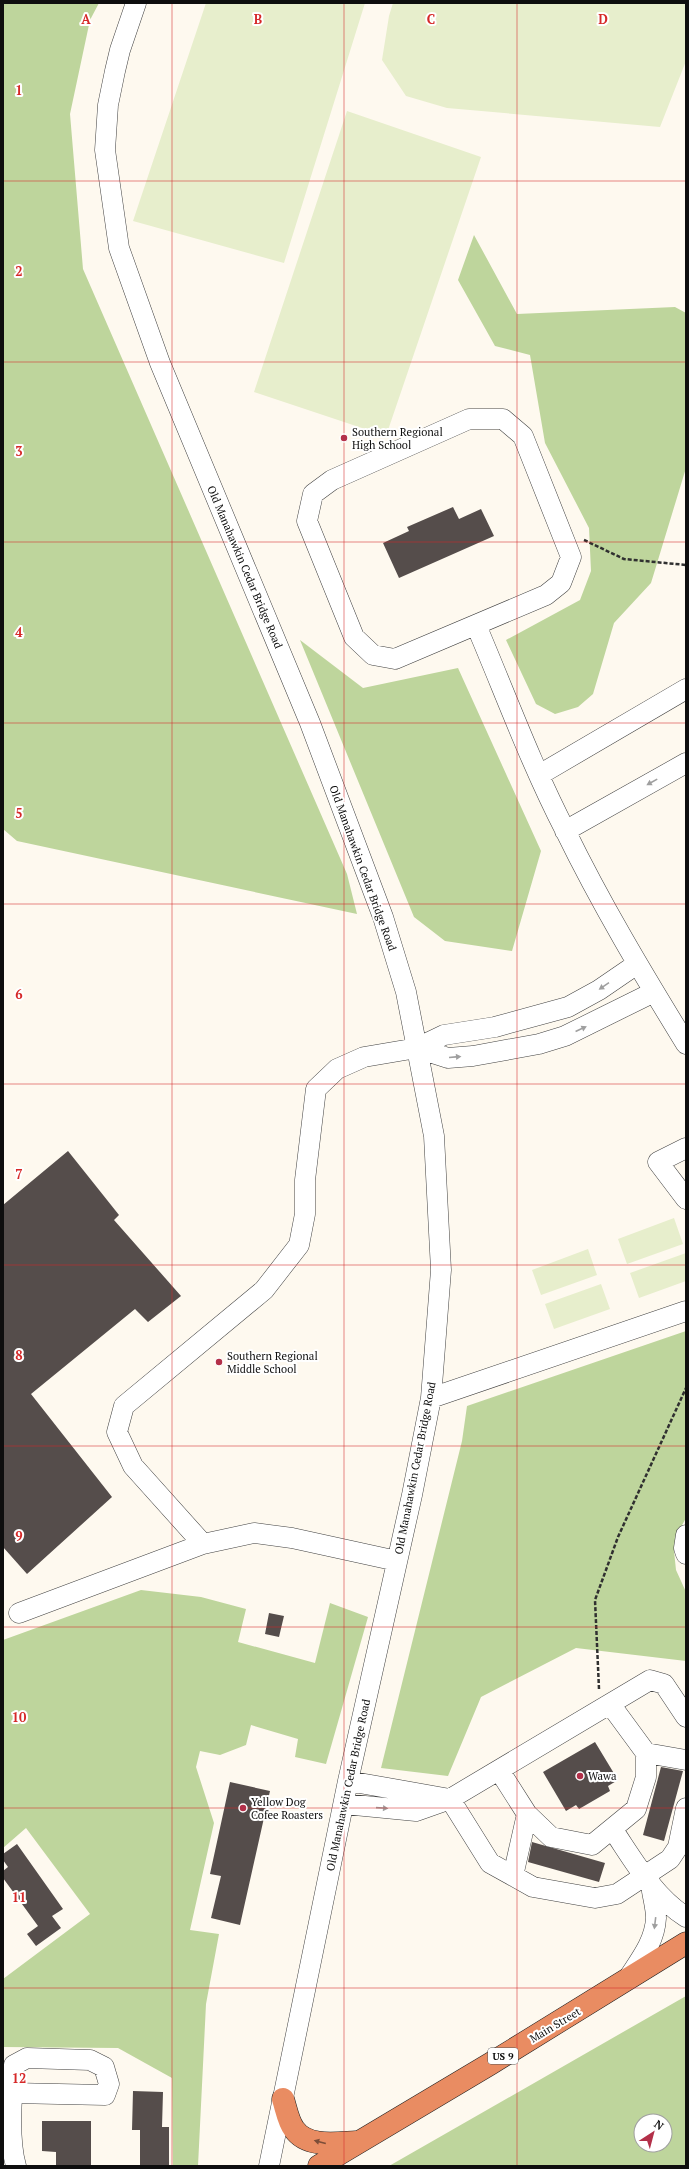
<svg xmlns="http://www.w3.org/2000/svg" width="689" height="2169" font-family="'PT Serif',serif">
<rect width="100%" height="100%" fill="#fef9ef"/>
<path fill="#bed59c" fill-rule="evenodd" d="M3,3H99L90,20L70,114L83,269L347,874L357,914L17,841L3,829Z
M474,235L517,314L675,307L686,313V468L651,583L614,623L593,694L578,707L555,714L536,704L506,640L580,600L591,571L589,528L545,443L530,355L495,346L458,280Z
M300,640L363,688L458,668L541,851L512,951L445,941L414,917Z
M686,1331V1518L681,1527L674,1551L676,1570L686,1592V1661L576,1648L481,1697L448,1776L381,1768L462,1441L467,1406Z
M141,1590L201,1597L246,1609L238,1642L315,1663L330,1603L368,1617L326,1764L295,1757L298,1739L251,1725L246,1745L220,1755L200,1751L196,1767L214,1823L190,1930L219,1934L206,2004L198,2166H173L172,2078L118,2048L3,2047V1979L90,1914L26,1828L3,1848V1640Z
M686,1996V2166H389ZM641,2121H665V2145H641Z"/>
<path fill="#e7eecc" d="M206,3H365L284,263L133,221Z
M393,3H686V61L660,127L447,108L406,96L382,60L389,16Z
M347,111L481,157L386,436L254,392Z
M674,1218L683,1244L627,1264L618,1239Z
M588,1249L597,1275L541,1295L532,1270Z
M686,1253V1281L639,1298L630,1273Z
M601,1284L610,1309L554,1329L545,1304Z"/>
<path fill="#554d4b" d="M453,507L459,519L481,509L494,536L399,578L383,543L409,531L407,527Z
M68,1151L119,1215L114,1220L181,1296L148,1322L135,1309L31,1394L112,1497L27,1574L3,1547V1205Z
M269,1613L284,1616L279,1637L265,1634Z
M595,1742L618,1780L608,1786L610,1791L579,1809L576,1805L566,1811L543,1772Z
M661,1767L683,1771L664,1841L643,1835Z
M230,1782L270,1791L240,1925L211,1918L221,1876L210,1874Z
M532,1842L605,1863L599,1882L528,1862Z
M17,1844L63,1909L52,1916L61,1928L36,1946L27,1934L38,1926L3,1878V1871L8,1867L3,1860V1854Z
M133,2091L163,2092L162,2127H169V2166H140V2130H132Z
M42,2121H91V2166H56V2152L42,2151Z"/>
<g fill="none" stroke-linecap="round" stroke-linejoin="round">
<defs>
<path id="minor" d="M136,3L120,50L115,71L108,105L105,150L119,248L160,363L310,723L383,917L406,992L434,1136L441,1270L431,1398L412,1495L348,1781L269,2166
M469,419H503L523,436L571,557L561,583L546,595L395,659L373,655L354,637L307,521L313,494L332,480Z
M476,625C505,693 531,764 565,830C601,904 643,974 686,1044
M539,775L686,689
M565,831L686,763
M417,1048L448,1058L473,1056L539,1044L565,1036L654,992
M686,1148L658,1162L686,1199
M431,1398L686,1311
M686,1535L684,1548L686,1554
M397,1561L292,1538L254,1533L203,1544L133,1466L117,1432L124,1406L264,1290L299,1245L305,1214V1180L316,1089L337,1069L364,1057L417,1048L444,1035L495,1027L568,1007L599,990L637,964
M19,1613L203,1544
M646,1753L686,1760
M499,1770L527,1814L551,1837L592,1845L636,1809L646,1777V1753L610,1704
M348,1781L450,1799L490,1863L533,1887L595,1898L617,1894L670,1859L678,1847L686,1808
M344,1804L416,1811L450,1799L650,1680L664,1684L686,1717
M613,1830C634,1861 654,1897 686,1917
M513,1876L527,1814
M627,1980C639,1961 655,1942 656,1918C656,1907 652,1895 651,1884
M12,2093L105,2095L109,2084L104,2067L90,2060L27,2058L14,2065C12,2094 8,2139 16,2166"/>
<path id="highway" d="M283,2099C286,2108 288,2121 294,2129C307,2148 336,2143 356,2142
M319,2166L490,2064L686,1943"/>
</defs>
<use href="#minor" stroke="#414141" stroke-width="21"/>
<use href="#highway" stroke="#1f1f1f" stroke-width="23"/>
<path stroke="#303030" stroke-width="2.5" stroke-dasharray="4 2" stroke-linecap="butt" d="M584,540L624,559L686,565
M599,1689L595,1600L618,1537L686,1388"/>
<use href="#minor" stroke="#fff" stroke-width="20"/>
<use href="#highway" stroke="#e98c62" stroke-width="22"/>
</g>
<defs><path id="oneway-solid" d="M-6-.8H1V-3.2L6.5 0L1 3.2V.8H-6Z"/></defs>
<g fill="#9f9f9f">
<use href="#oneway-solid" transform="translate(652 782) rotate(151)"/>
<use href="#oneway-solid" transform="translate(604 986) rotate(146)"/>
<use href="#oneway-solid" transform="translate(581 1029) rotate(-25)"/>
<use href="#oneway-solid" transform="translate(455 1057) rotate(-5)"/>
<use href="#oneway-solid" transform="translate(382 1808) rotate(4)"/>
<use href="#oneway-solid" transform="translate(655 1923) rotate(97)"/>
</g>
<use fill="#7c4d38" href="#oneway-solid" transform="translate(320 2142) rotate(-165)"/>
<path fill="none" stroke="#d62828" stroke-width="1" stroke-opacity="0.55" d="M172,3V2166M344,3V2166M517,3V2166M3,181H686M3,362H686M3,542H686M3,723H686M3,904H686M3,1084H686M3,1265H686M3,1446H686M3,1627H686M3,1808H686M3,1988H686"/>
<g fill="#b33049" stroke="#fff" stroke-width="1.5">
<circle cx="344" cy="438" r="4"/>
<circle cx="219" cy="1362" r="4"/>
<circle cx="580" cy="1776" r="4"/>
<circle cx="243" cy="1808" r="4"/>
</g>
<g text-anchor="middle" stroke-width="4" stroke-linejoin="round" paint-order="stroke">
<rect fill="#fff" stroke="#565656" stroke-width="1" x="488" y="2048" width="30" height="16" rx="3"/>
<g font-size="10" font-weight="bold" fill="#0e0e0e">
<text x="503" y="2060">US 9</text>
</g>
<g font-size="11" fill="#0e0e0e" stroke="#fff" text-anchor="start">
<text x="352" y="436">Southern Regional<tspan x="352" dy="13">High School</tspan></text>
<text x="227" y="1360">Southern Regional<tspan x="227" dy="13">Middle School</tspan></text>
<text x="588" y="1780">Wawa</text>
<text x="251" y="1806">Yellow Dog<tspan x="251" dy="13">Cofee Roasters</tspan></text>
</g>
<g font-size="11" fill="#0e0e0e" stroke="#fff">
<text transform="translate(245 567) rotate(67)" y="4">Old Manahawkin Cedar Bridge Road</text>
<text transform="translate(363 868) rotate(70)" y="4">Old Manahawkin Cedar Bridge Road</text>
<text transform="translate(415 1468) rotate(-79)" y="4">Old Manahawkin Cedar Bridge Road</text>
<text transform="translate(348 1785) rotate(-78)" y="4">Old Manahawkin Cedar Bridge Road</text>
<text transform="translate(555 2025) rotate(-31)" y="4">Main Street</text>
</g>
</g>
<g font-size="13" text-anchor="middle" font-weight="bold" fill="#d62828" stroke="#fff" stroke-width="4" stroke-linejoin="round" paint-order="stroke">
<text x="86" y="24">A</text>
<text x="258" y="24">B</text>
<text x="431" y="24">C</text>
<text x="603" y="24">D</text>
<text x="19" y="95">1</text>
<text x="19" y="276">2</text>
<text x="19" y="456">3</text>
<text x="19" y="637">4</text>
<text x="19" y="818">5</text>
<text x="19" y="999">6</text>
<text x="19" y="1179">7</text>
<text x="19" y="1360">8</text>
<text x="19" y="1541">9</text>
<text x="19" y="1722">10</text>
<text x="19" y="1902">11</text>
<text x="19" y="2083">12</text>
</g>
<rect width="689" height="2169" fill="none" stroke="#0e0e0e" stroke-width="8"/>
<g transform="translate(653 2133) rotate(36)"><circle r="19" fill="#ffffff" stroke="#9f9f9f"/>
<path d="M0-3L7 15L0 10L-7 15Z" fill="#b33049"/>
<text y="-6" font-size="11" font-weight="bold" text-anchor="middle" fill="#0e0e0e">N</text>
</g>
</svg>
